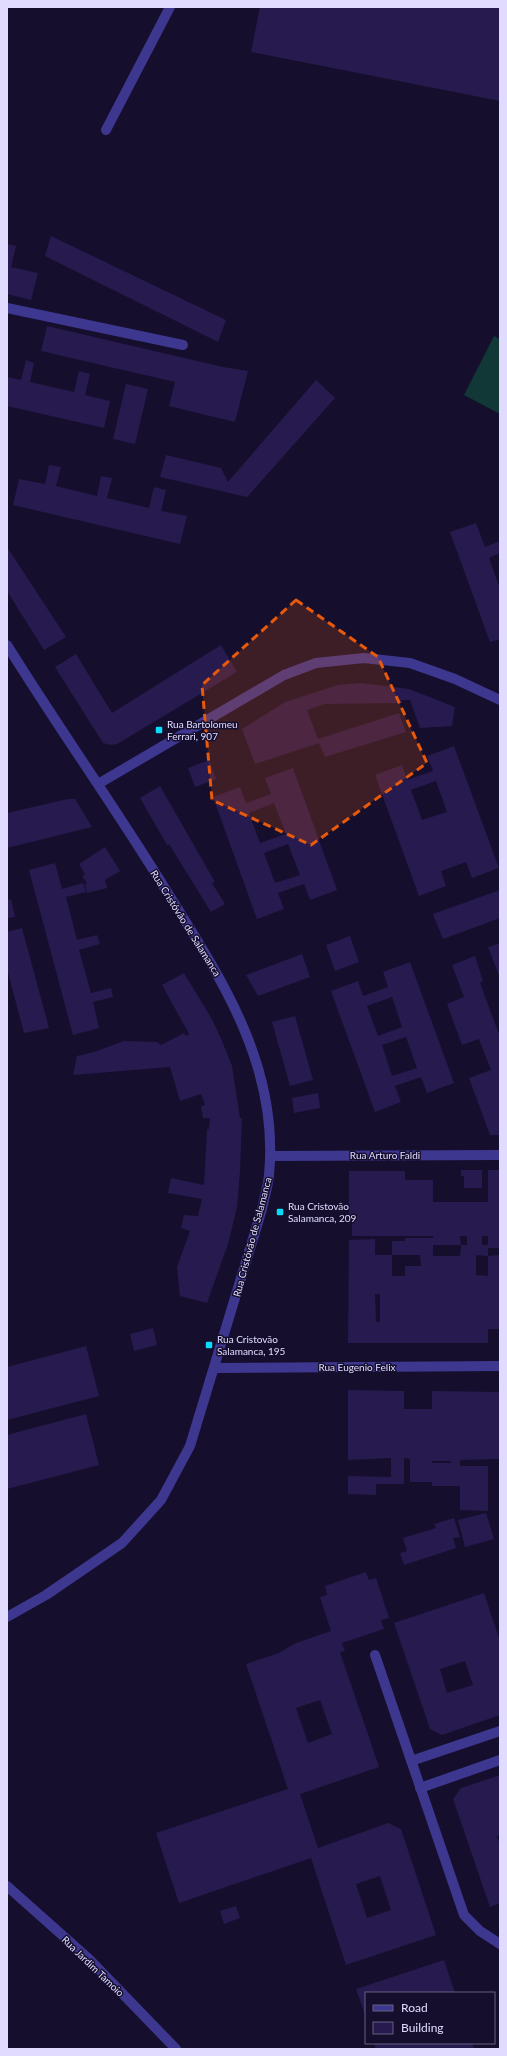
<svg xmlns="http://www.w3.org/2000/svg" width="507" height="2056" font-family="Lato,sans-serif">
<rect width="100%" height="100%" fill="#150f2d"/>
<path fill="#123737" d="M494,336L500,339V414L464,395Z"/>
<path fill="#271a4f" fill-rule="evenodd" d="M260,7H500V101L251,52Z
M51,236L226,320L218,342L45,256Z
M7,244L16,246L11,267L38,273L31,300L7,294Z
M47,326L223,367L248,371L235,422L169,406L175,382L41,351Z
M26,360L34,363L30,382L74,392L79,371L90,374L85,395L110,401L104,428L7,406V377L21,380Z
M316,380L335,398L247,497L160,477L166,455L221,468L228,482Z
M126,384L148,389L135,444L113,439Z
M49,465L61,467L56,486L97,496L101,476L112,478L107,498L149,508L154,487L166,490L161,511L187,516L180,544L13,505L19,479L45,484Z
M476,523L485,547L500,541V553L489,558L500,589V639L490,642L450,532Z
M7,547L66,637L44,650L7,591Z
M221,645L237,672L117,744L111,745L103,743L55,667L76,654L112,713Z
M361,683L409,689L455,707L452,726L420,728L410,700H402V703L325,704L307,710L318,739L399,713L406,732L325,757L319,743L255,764L242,729L285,702L338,685Z
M454,746L499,868L472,878L466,862L441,871L446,886L419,896L375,775L402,765L407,780L433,771L427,756ZM436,781L447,812L422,820L411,790Z
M209,760L216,779L195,787L188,768Z
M293,768L337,890L310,900L304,884L278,893L284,909L257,919L213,797L240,787L246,803L271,794L265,778ZM274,803L286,834L260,843L249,813ZM288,844L300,875L275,883L264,853Z
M160,786L215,882L212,883L225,904L211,912L169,844L167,845L140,798Z
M68,799H75L92,827L7,848V813Z
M105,847L120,871L105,880L107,888L87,893L85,885L87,883L82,876L85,874L79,864Z
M55,863L62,889L83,883L86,892L66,897L77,940L97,935L100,944L79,950L91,993L111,988L113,997L93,1002L99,1028L73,1035L29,870Z
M500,890V918L443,939L433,914Z
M11,899L15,917L7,918V900Z
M22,928L49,1028L24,1033L7,969V932Z
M350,936L359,962L335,971L326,945Z
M500,943V978L488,947Z
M302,954L310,977L258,996L246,975Z
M475,956L483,981L480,983L500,1037V1135H490L469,1078L491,1070L479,1039L462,1045L447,1004L464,997L452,965Z
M410,962L454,1083L427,1093L421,1077L395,1086L401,1102L375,1112L331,991L358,981L363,996L388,987L383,972ZM392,997L402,1027L378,1036L367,1006ZM406,1037L417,1068L392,1076L382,1045Z
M184,973L213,1021L222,1041L232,1066L240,1118H242L240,1171L237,1207L228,1244L207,1303L180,1296L177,1267L190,1231L181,1228L184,1215L198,1216L202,1199L168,1193L171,1178L204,1185L207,1129H209L210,1118H203L201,1106L205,1105L201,1094L180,1101L170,1067L73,1075L77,1056L94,1052L124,1041L157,1042L161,1045L184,1033L186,1036L189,1034L162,985Z
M295,1016L313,1080L290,1086L272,1022Z
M318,1093L320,1108L294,1113L292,1098Z
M461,1170H482V1188H464V1176H461Z
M488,1170H500V1248H488V1256L476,1255V1275L488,1276V1256L500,1255V1329H488V1343H348L349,1240L375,1239V1255H392V1276H405V1266H421L420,1255H392V1241H405V1238H433V1236H352V1223H349V1171H405V1180H433V1202H488ZM460,1236H467V1245H461L460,1256H433V1245H461ZM482,1236H488V1245H482ZM375,1294H380V1322H376Z
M153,1328L157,1345L134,1351L130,1334Z
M86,1346L99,1396L7,1420V1367Z
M348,1390L404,1391V1409H432V1391L500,1392V1459L460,1460V1466H488V1511L460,1510V1486H432V1482H410V1459L404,1458V1484H376V1495L348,1494V1476L391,1477V1458L348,1460ZM432,1461H451V1463H432Z
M86,1414L99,1465L7,1489V1435Z
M486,1513L494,1539L465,1547L458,1520Z
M454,1518L460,1537L453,1538L456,1548L404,1565L400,1553L407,1551L403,1538L436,1528L434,1524Z
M366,1572L369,1580L376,1578L389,1618L381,1620L384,1629L342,1643L345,1651L340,1652L379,1767L300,1794L318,1848L388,1823L401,1829L436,1935L346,1965L311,1858L179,1903L156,1833L288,1789L246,1664L279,1653L296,1643L331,1631L320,1597L327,1595L325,1586ZM320,1700L332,1734L308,1743L296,1708ZM380,1876L391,1910L367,1918L356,1884Z
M484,1593L500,1641V1715L442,1735L430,1729L394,1623ZM465,1661L473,1685L447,1693L440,1669Z
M500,1775V1835L497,1836L500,1846V1903L490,1907L453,1799L461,1788Z
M236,1906L240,1918L224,1924L220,1911Z
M444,1960L455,1993H366V2017L356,1989Z
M374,2043H472L474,2049H376Z"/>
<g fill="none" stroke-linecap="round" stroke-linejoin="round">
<path stroke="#3e378f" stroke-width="10" d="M106,130L170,7
M375,1655L464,1915L480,1931L500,1944
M411,1761L500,1731
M420,1788L500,1760"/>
<path stroke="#3e378f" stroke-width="10" d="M7,308L183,345
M7,645C56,724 110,800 159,879C216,971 280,1061 269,1175C268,1187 264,1198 262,1209L190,1446L161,1500L122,1543L46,1595L7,1617
M98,784L284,675L316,663L364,658L410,663L455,679L500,700
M270,1156L500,1155
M214,1368L500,1366"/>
<path stroke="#3e378f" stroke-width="10" d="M7,1886L89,1959L176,2049"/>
</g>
<path fill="#e8590c" fill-opacity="0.2" stroke="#e8590c" stroke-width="3" stroke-dasharray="8 5" stroke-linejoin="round" d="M296,600L378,657L427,763L311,845L212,800L202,685Z"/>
<g fill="#07dcff" stroke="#150f2d" stroke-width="1.5">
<rect x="155" y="726" width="8" height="8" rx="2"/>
<rect x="276" y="1208" width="8" height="8" rx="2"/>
<rect x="205" y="1341" width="8" height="8" rx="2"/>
</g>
<g text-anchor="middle" stroke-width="3" stroke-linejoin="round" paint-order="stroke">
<g font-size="10" fill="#e0dbff" stroke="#150f2d" text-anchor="start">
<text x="167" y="728">Rua Bartolomeu<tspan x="167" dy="12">Ferrari, 907</tspan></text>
<text x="288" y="1210">Rua Cristovão<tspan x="288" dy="12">Salamanca, 209</tspan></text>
<text x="217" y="1343">Rua Cristovão<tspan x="217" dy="12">Salamanca, 195</tspan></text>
</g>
<g font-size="10" fill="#e0dbff" stroke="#150f2d">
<text transform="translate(186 923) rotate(58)" y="4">Rua Cristóvão de Salamanca</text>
<text x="385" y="1159">Rua Arturo Faldi</text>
<text transform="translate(252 1237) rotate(-75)" y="4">Rua Cristóvão de Salamanca</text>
<text x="357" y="1371">Rua Eugenio Felix</text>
<text transform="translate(93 1966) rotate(44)" y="4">Rua Jardim Tamoio</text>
</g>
</g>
<rect width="507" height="2056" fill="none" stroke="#e0dbff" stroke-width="16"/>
<rect x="365" y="1992" width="130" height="52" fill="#150f2d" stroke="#666181"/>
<rect x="373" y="2005" width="20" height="6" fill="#3e378f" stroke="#666181"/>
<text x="401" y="2012" font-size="12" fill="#e0dbff">Road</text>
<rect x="373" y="2022" width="20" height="12" fill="#271a4f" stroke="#666181"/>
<text x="401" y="2032" font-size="12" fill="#e0dbff">Building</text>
</svg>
